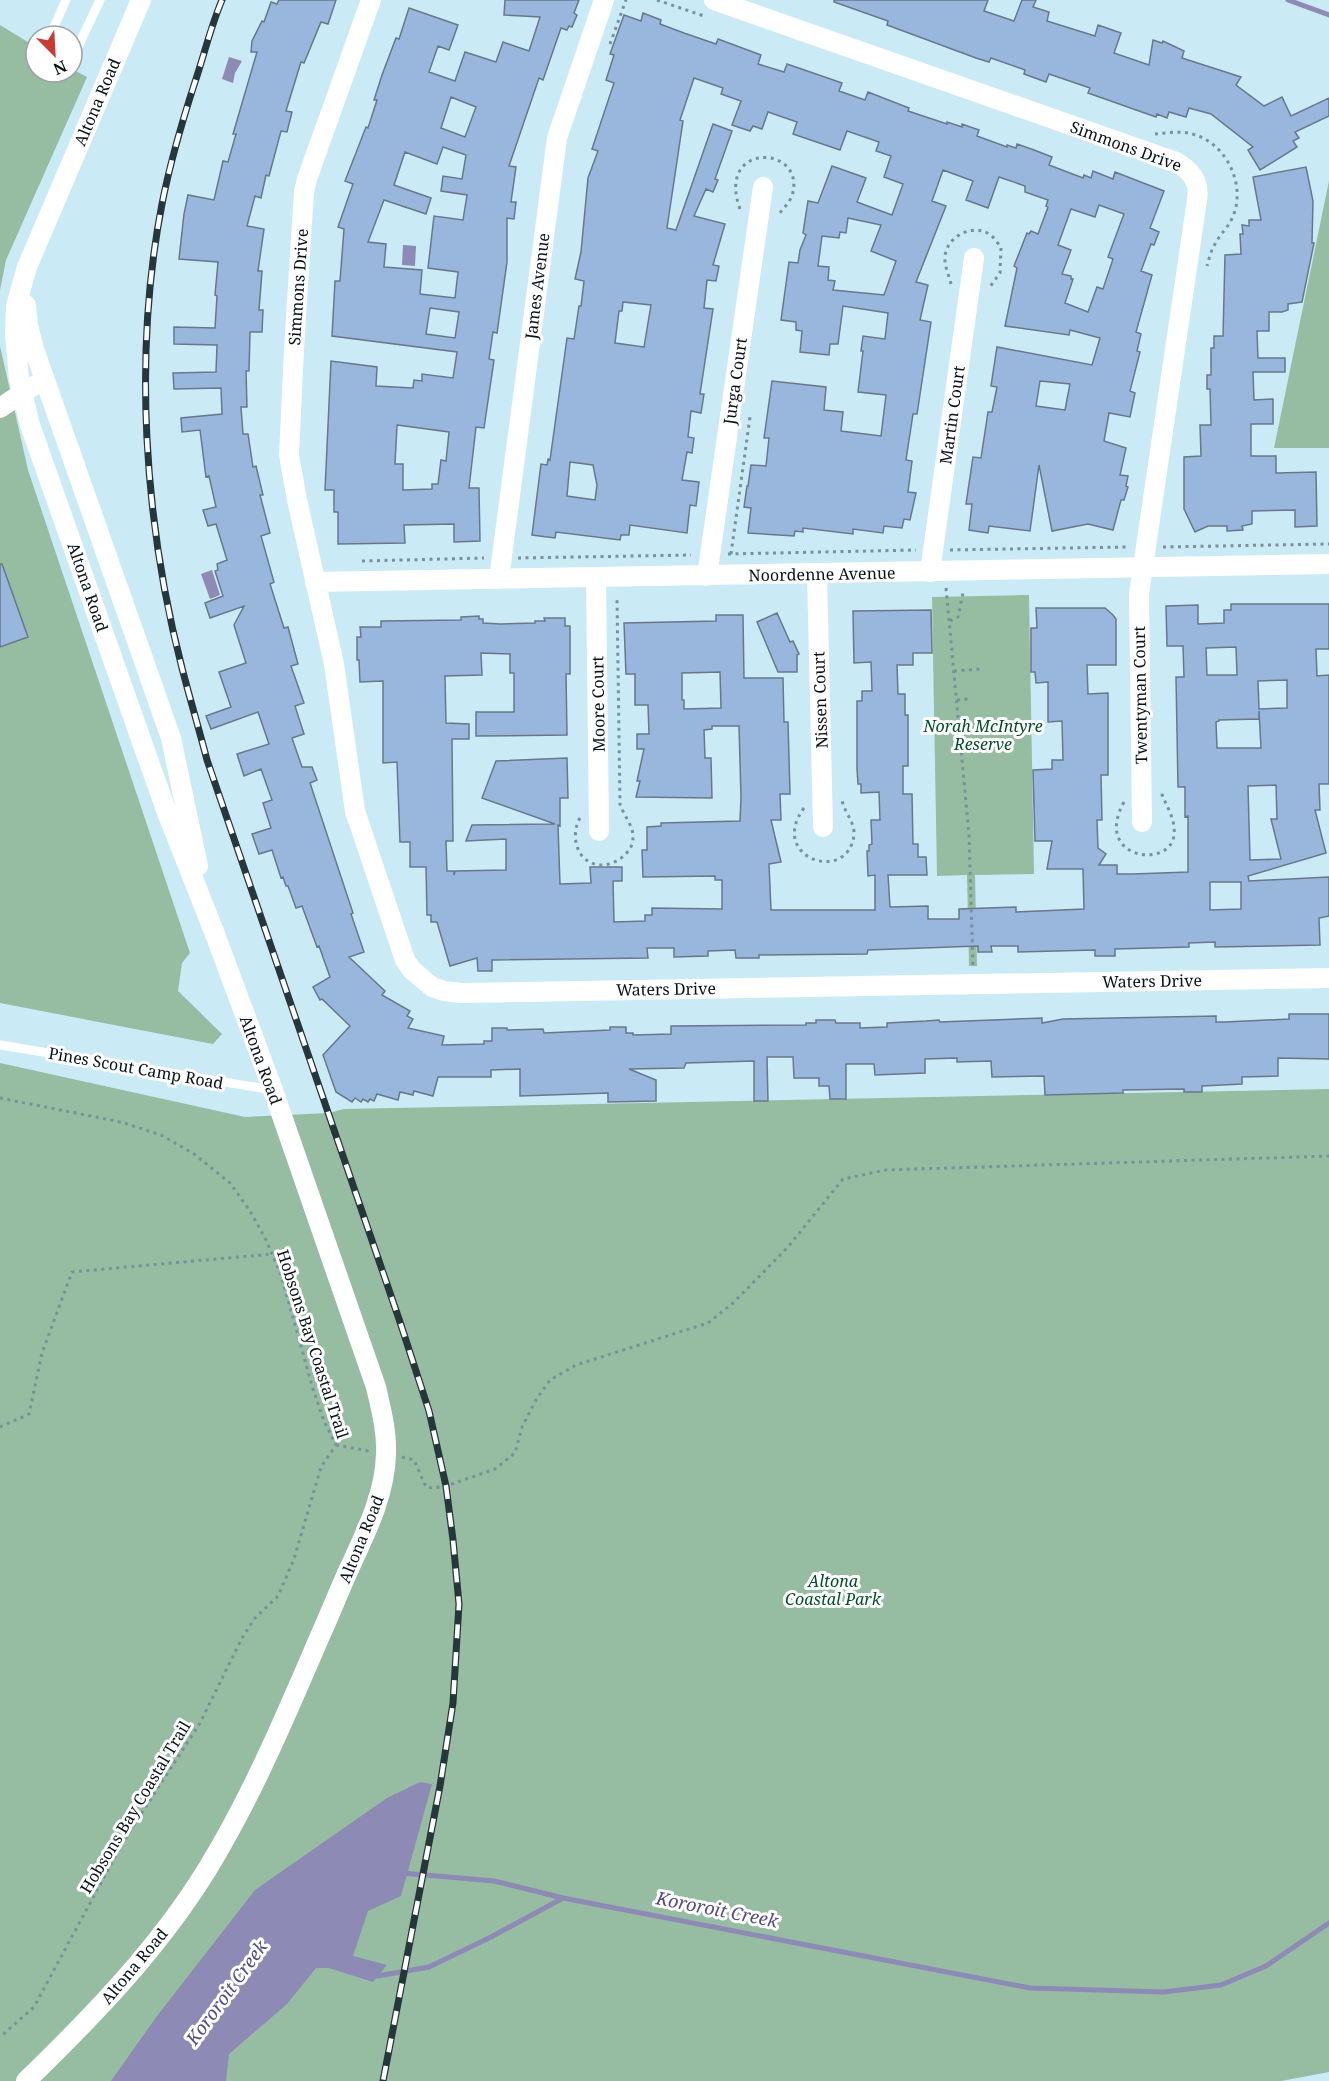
<svg xmlns="http://www.w3.org/2000/svg" width="1329" height="2081" font-family="'Noto Serif',serif">
<rect width="100%" height="100%" fill="#caeaf5"/>
<path fill="#96bca1" d="M0,25L36,47V72H72V69L87,77L6,260L0,290Z
M1329,181V448H1274Z
M0,346L28,470L190,953L182,963L178,991L222,1034L213,1044L0,1003Z
M1029,595L1034,874L975,875L977,966H969L967,875L937,876L932,597Z
M0,1063L245,1117L329,1113L344,1109L1329,1089V2072L1281,2081H0Z"/>
<path fill="#8d8ab5" d="M229,57L242,61L235,73L233,83L222,79Z
M403,245L416,246L415,266L402,265Z
M212,570L220,595L210,599L201,574Z
M420,1782L432,1784L401,1896L368,1911L353,1956L387,1965L373,1982L329,1968H316L287,2004L229,2054L226,2081H111L157,2016L255,1890L387,1798Z"/>
<g fill="none" stroke-linecap="round" stroke-linejoin="round">
<path stroke="#8d8ab5" stroke-width="5" d="M1288,0L1329,15
M402,1873L494,1881L563,1898L1030,1988L1164,1992L1221,1985L1266,1966L1329,1923
M372,1973L378,1976L429,1967L491,1937L563,1898"/>
</g>
<path fill="#99b6dc" stroke="#68788c" stroke-width="1.5" fill-rule="evenodd" d="M279,0H336L328,24L321,22L304,63L301,62L286,111L292,112L287,132L281,131L269,176L266,175L261,198L255,196L247,226L264,229L258,271H262L259,310H263L262,332H250L249,371H246L247,407H241L243,434H248L253,467L256,466L263,495H260L270,533L261,536L274,582L270,584L284,628L288,627L298,664L291,666L304,703L295,706L304,734L292,738L302,767H312L317,780L310,783L353,913L351,914L364,952L349,957L385,991L382,995L410,1011L407,1016L413,1019L408,1028L444,1036L442,1045L484,1044V1041H492V1028H507V1030L543,1029L544,1033L610,1030V1027H626V1033H633V1035L671,1034V1026L806,1025V1023H816V1020H835L836,1023H860V1028L887,1027V1023L926,1021L939,1020L940,1022L1042,1018V1023L1063,1019L1216,1016V1022H1225L1289,1019V1014H1329V1059L1278,1058V1076L1242,1077V1084L1202,1086V1092H1184V1089L1123,1090V1093L1045,1095L1044,1076L992,1077L991,1061L957,1062V1058L925,1059V1073L875,1075L874,1064H846V1099H830L829,1086H819V1078H794L793,1057H767L768,1101H754V1061L686,1063L684,1068L629,1069L656,1080V1101L608,1102V1093L520,1096V1069L491,1070V1077H438L433,1096L414,1091L413,1095L400,1092L398,1100L377,1094L374,1101L370,1099L368,1102L363,1099L361,1102L355,1098L352,1102L336,1092L323,1055L350,1026L322,999L320,1000L313,987L330,977L319,946L317,947L302,906L296,908L288,886H286L283,877L281,878L272,850L259,854L252,834L271,828L263,803L272,800L261,769L244,776L237,754L269,744L258,712L211,729L206,716L231,707L219,672L246,663L234,625L244,606L210,618L205,603L223,596L215,571L218,570L217,564L227,560L216,524L208,526L203,510L216,507L209,476L206,477L200,430L182,432L181,418L222,414L221,388L174,389L173,373L216,372L217,345L174,344V327L215,328L217,296L215,295L218,262L179,259L184,214L188,195L214,200L223,161L228,162L236,134H233L257,52H251L252,41L262,21L264,22L271,2L277,4Z
M505,0H579L574,13L577,15L572,27L569,26L567,30L561,28L543,80L539,78L509,166L516,167L511,202H516L514,219L507,218V262L497,333L493,332L489,359L494,360L484,428L476,427L469,488H479L480,541L454,542V524L404,525L405,543L338,544V512H334V490H325L331,361L377,367L376,386L413,388L414,380L422,381V374L453,378L457,352L332,336L335,281H340L344,229L338,227L353,184L345,181L366,127L368,128L377,100H374L382,75L396,38L399,39L409,8L458,25L449,50L438,46L429,72L455,81L465,52L496,62L503,42L529,51L540,17L504,15ZM451,97L476,107L465,137L441,128ZM443,147L466,155L462,179L443,176L441,191L467,195L463,220L434,216L428,268L458,272L455,298L420,294L422,270L384,267L386,244L368,242L384,200L426,214L431,198L394,185L405,152L437,164ZM430,308L459,312L455,338L426,334ZM397,425L449,432L446,461L441,460L438,484H432V489L403,490V464H395Z
M834,0H988L984,11L1014,21L1022,0H1036L1033,7L1049,12L1047,21L1095,36L1098,25L1121,33L1114,53L1149,65L1153,40L1162,43L1163,41L1184,51L1182,58L1241,77L1236,85L1264,106L1282,97L1291,116L1329,98V116L1295,132L1299,138L1293,141L1297,147L1260,170L1248,150L1253,147L1211,114L1189,108L1186,117L1169,112L1167,118L1157,114L1156,117L1088,93L1090,88L1049,74L1046,82L1024,74L1025,70L991,58L989,62L976,58L887,25L888,21L834,2Z
M643,13L661,20L660,24L684,33L716,44L718,39L761,55L758,64L784,72L787,64L842,83L839,91L865,100L868,92L909,108L908,111L947,124V122L962,127V124L979,130L977,136L1007,147V145L1016,148L1017,144L1034,150L1052,157L1049,165L1083,178L1084,175L1091,178L1093,171L1113,179L1115,172L1164,191L1150,228L1159,232L1154,245L1151,244L1141,271L1152,275L1136,332L1141,334L1137,351L1140,352L1130,391L1135,393L1130,417L1109,413L1104,441L1126,448L1120,475L1128,476L1126,486L1128,487L1124,500H1121L1113,530L1088,524L1052,531L1039,465L1030,531L989,526L988,533L969,530L972,504H966L973,457L981,458L988,412H992L997,387L991,386L997,347L1092,365L1100,338L1070,330L1069,335L1005,326L1017,268L1014,266L1027,233L1029,234L1031,231L1038,234L1048,207L1046,206L1048,200L1025,192V186L999,177L988,208L966,200L973,181L943,170L932,201L946,206L916,282L928,285L920,320L931,322L917,414H913L906,460L912,461L908,492L916,493L910,520L904,519L902,528L884,526L883,533L853,529V534L803,528V532L795,531L794,536L748,533L751,508L744,507L747,486H748L751,465L766,466L769,438H764L772,381L826,387L824,410L843,412L841,431L881,436L886,395L858,392L863,351H861L863,336L885,339L888,313L843,306L838,344H830L829,355L800,352L802,331L796,330V322L781,320L789,262L798,263L800,250L806,235L803,233L808,201L818,203L832,166L866,178L857,202L892,215L903,184L884,177L891,156L876,151L879,142L847,131L840,150L793,134L797,122L768,112L762,129L753,126L750,131L732,125L741,101L721,94L723,88L694,78L680,120L683,121L667,228L676,230L713,124L732,131L715,179L718,180L713,192L706,189L694,216L725,224L713,265L719,266L716,281L707,280L704,308L713,309L700,394H704L701,413L691,411L688,437L694,438L692,453L687,452L682,480L699,482L696,506L690,505L687,533L630,525L629,535H621L620,540L556,532L555,538L532,535L541,464L547,465L548,459L550,460L567,338L574,339L579,306H581L584,281L575,279L581,252L588,178L598,151L592,149L614,83L606,80L614,55L610,54L624,15L641,21ZM1099,205L1124,214L1108,257L1113,259L1103,289L1097,287L1088,312L1065,303L1073,279H1071V276L1062,274L1071,250L1058,245L1071,209L1095,217ZM848,218L881,225L871,251L896,261L884,295L833,290L835,281L828,280L829,267L818,266L822,236L839,238L840,232L846,233ZM623,302L651,305L644,347L615,343L619,311H622ZM1040,381L1070,384L1065,410L1036,406ZM570,462L593,465L597,485L595,500L567,496Z
M1306,167L1313,201L1312,243H1314L1302,302L1288,304V310L1282,312H1269V331H1257L1258,358H1285V372H1253L1254,400L1273,399V424H1251V456H1276V473L1316,472L1317,526L1295,527V510L1252,511V524L1242,526L1243,530L1227,531V526H1208L1195,532L1184,509V457L1201,456L1200,425H1211L1210,389H1207V375H1211V348H1214V336H1223L1225,255L1241,254L1240,234H1243L1242,225L1249,226V220H1261L1253,177Z
M0,564H2L28,637L0,647Z
M1231,604H1329V649H1316L1317,676L1329,675V784H1319L1320,810H1315L1326,853L1248,876L1249,881L1329,877V916L1319,918L1320,945L1215,947V942L1189,943V947L1115,949V956H1095V950L1018,952V946H991L992,952H978V946L868,950L867,954L759,955V958H736L735,950L708,951V956L674,957V948H647L648,958L492,960V971H478L477,958L450,966L437,922H431V915H427L426,867H410V842H400L397,762L383,763V681L360,682L359,660H357V637H361L360,627H381V621L461,620V617L479,616V619H483V623L500,624L535,623V621H545L544,618H565V626H570V674H566L567,735L476,736V712H514V673H510V654L481,653L482,675L445,676L446,723L469,724V739H452L453,841H446L447,871H454V875L455,871L506,870V839L466,841L472,825L555,824L482,798L496,761L567,758L568,798H560V826L558,825L560,884L591,883L590,867H622V881H613L614,922L645,921V915H652V908L722,909V880H715V876L643,877L642,850H647V827L661,826V823L740,821L741,797L739,726H712V729L704,730L705,758H711L712,798L636,797L640,781H637L644,749H637V734H649L648,705H635V674H626L624,623L716,621V615H743L744,678H783L784,722H788L790,794H780L781,820H771L781,862L769,864L771,910H875V875L868,876L867,851H869V845L872,844L871,820H880L879,792L861,793V784H858L857,769V701H862V691H872L871,662L854,663L853,611L931,610L932,653H913V665H897L898,694H905V715H908V766H903V794H912L913,844H918V857H926L927,875H888L890,907L928,906V919H959V909L1016,907V912L1084,909L1083,869H1047L1052,841H1035L1033,770L1052,769V760H1063L1062,721L1048,722V682L1036,683L1035,672H1031V628H1037L1036,608H1105L1113,615L1116,619V665H1087L1088,694L1108,693V775H1101L1102,820H1097L1098,848L1106,854L1099,865H1117V874H1133L1188,872V816L1185,817V787H1178L1176,677H1184L1183,646H1167L1166,606L1198,605V624L1224,623V610H1231ZM1236,647L1237,675H1207L1206,648ZM720,672L721,708L684,709V700H682V673ZM1287,680V708L1259,709L1258,681ZM1259,711L1261,748H1217L1216,722L1219,721V720L1259,719ZM1276,785L1277,819H1271L1281,859L1250,860L1248,786ZM1210,882H1241V909L1210,910Z
M777,613L790,642L793,641L799,654L797,655V672H778L757,622Z"/>
<g fill="none" stroke-linecap="round" stroke-linejoin="round">
<path stroke="#799199" stroke-width="3" stroke-dasharray="3 4.5" stroke-linecap="butt" d="M657,0L704,16
M610,44L626,0
M1155,134C1166,133 1178,131 1188,133C1224,139 1247,183 1233,216C1229,227 1220,234 1215,244C1211,250 1209,259 1207,266
M740,209C715,140 808,145 792,196C789,203 783,209 778,215
M951,284C949,275 944,266 945,256C947,237 972,223 989,234C994,237 998,243 1001,248L1000,273L989,288
M1163,547L1329,544
M950,550L1129,547
M728,554L916,550
M731,554L750,417
M518,558L691,555
M362,561L484,558
M946,588L969,835L973,967
M950,621L958,617L963,593
M954,671L981,669
M957,700L968,699
M1124,802C1092,860 1171,869 1174,835C1176,819 1166,806 1161,792
M804,808C767,858 848,885 854,835C855,822 844,812 842,800
M580,818C570,835 576,863 600,865C614,866 633,853 633,838C634,826 623,815 620,804L617,598
M0,1098L121,1122L161,1135L194,1154L230,1183L250,1211L266,1240L281,1275L313,1389L324,1421L336,1445L321,1467L294,1559L278,1596L255,1618L242,1638L200,1723L123,1842L34,2007L0,2037
M0,1427L29,1414L42,1353L72,1272L272,1254
M336,1445L369,1451
M402,1457L414,1460L426,1487L433,1488L446,1486L495,1469L515,1453L522,1427L536,1400L550,1380L576,1365L708,1323L733,1303L788,1247L843,1179L886,1170L1329,1156"/>
<path stroke="#fff" stroke-width="9" d="M50,36L66,0
M72,57L76,51L100,0
M0,1045L273,1090"/>
<path stroke="#fff" stroke-width="20" d="M371,0L307,179L304,192L294,349L289,455L297,500L334,664L355,811L405,960L412,970L432,987L444,991L461,993L1329,978
M714,0L1176,162C1192,171 1200,182 1197,200L1139,594L1142,822
M26,305L28,325L34,349L171,738L198,866
M0,408L33,386
M930,572L974,258
M817,574L823,827
M707,576L763,187
M596,577L599,831
M499,579L557,138L604,0
M315,582L1329,564
M26,2081C93,2016 159,1948 208,1868C253,1794 286,1715 320,1636C330,1614 339,1591 349,1569C366,1532 385,1495 386,1454C387,1431 381,1409 376,1387L273,1090L213,929L166,810L30,425L19,379L15,334L16,306L27,267L141,0"/>
<defs>
<path id="rail" d="M222,0C211,26 204,55 195,82C182,122 170,163 162,204C133,353 144,521 182,668C190,699 199,729 207,760L400,1322L429,1411L446,1486L453,1540L459,1604L453,1703L440,1786L383,2081"/>
</defs>
<use href="#rail" stroke="#27363b" stroke-width="7"/>
<use href="#rail" stroke="#fff" stroke-width="4.5" stroke-dasharray="14" stroke-linecap="butt"/>
</g>
<g text-anchor="middle" stroke-width="6" stroke-linejoin="round" paint-order="stroke">
<g font-size="16" fill="#071216" stroke="#fff">
<text transform="translate(97 102) rotate(-67)" y="6">Altona Road</text>
<text transform="translate(1126 146) rotate(20)" y="6">Simmons Drive</text>
<text transform="translate(537 286) rotate(-83)" y="6">James Avenue</text>
<text transform="translate(298 287) rotate(-86)" y="6">Simmons Drive</text>
<text transform="translate(735 381) rotate(-82)" y="6">Jurga Court</text>
<text transform="translate(952 415) rotate(-82)" y="6">Martin Court</text>
<text transform="translate(822 574) rotate(-1)" y="6">Noordenne Avenue</text>
<text transform="translate(88 587) rotate(71)" y="6">Altona Road</text>
<text transform="translate(1140 695) rotate(-91)" y="6">Twentyman Court</text>
<text transform="translate(820 700) rotate(-92)" y="6">Nissen Court</text>
<text transform="translate(598 704) rotate(-91)" y="6">Moore Court</text>
<text transform="translate(1152 981) rotate(-1)" y="6">Waters Drive</text>
<text transform="translate(666 989) rotate(-1)" y="6">Waters Drive</text>
<text transform="translate(261 1060) rotate(70)" y="6">Altona Road</text>
<text transform="translate(136 1068) rotate(10)" y="6">Pines Scout Camp Road</text>
<text transform="translate(313 1344) rotate(72)" y="6">Hobsons Bay Coastal Trail</text>
<text transform="translate(361 1539) rotate(-68)" y="6">Altona Road</text>
<text transform="translate(135 1807) rotate(-59)" y="6">Hobsons Bay Coastal Trail</text>
<text transform="translate(134 1966) rotate(-50)" y="6">Altona Road</text>
</g>
<g font-size="16" font-style="italic" fill="#004e28" stroke="#fff">
<text x="983" y="732">Norah McIntyre<tspan x="983" dy="18">Reserve</tspan></text>
<text x="833" y="1587">Altona<tspan x="833" dy="18">Coastal Park</tspan></text>
</g>
<g font-size="18" font-style="italic" fill="#544c87" stroke="#fff">
<text transform="translate(717 1910) rotate(11)" y="6">Kororoit Creek</text>
<text transform="translate(227 1993) rotate(-54)" y="6">Kororoit Creek</text>
</g>
</g>
<g transform="translate(54 54) rotate(156)"><circle r="28" fill="#ffffff" stroke="#9ca0a2" stroke-width="1.5"/>
<path d="M0-4.5L10 22L0 15L-10 22Z" fill="#c83a32"/>
<text y="-9" font-size="16" font-weight="bold" text-anchor="middle" fill="#071216">N</text>
</g>
</svg>
